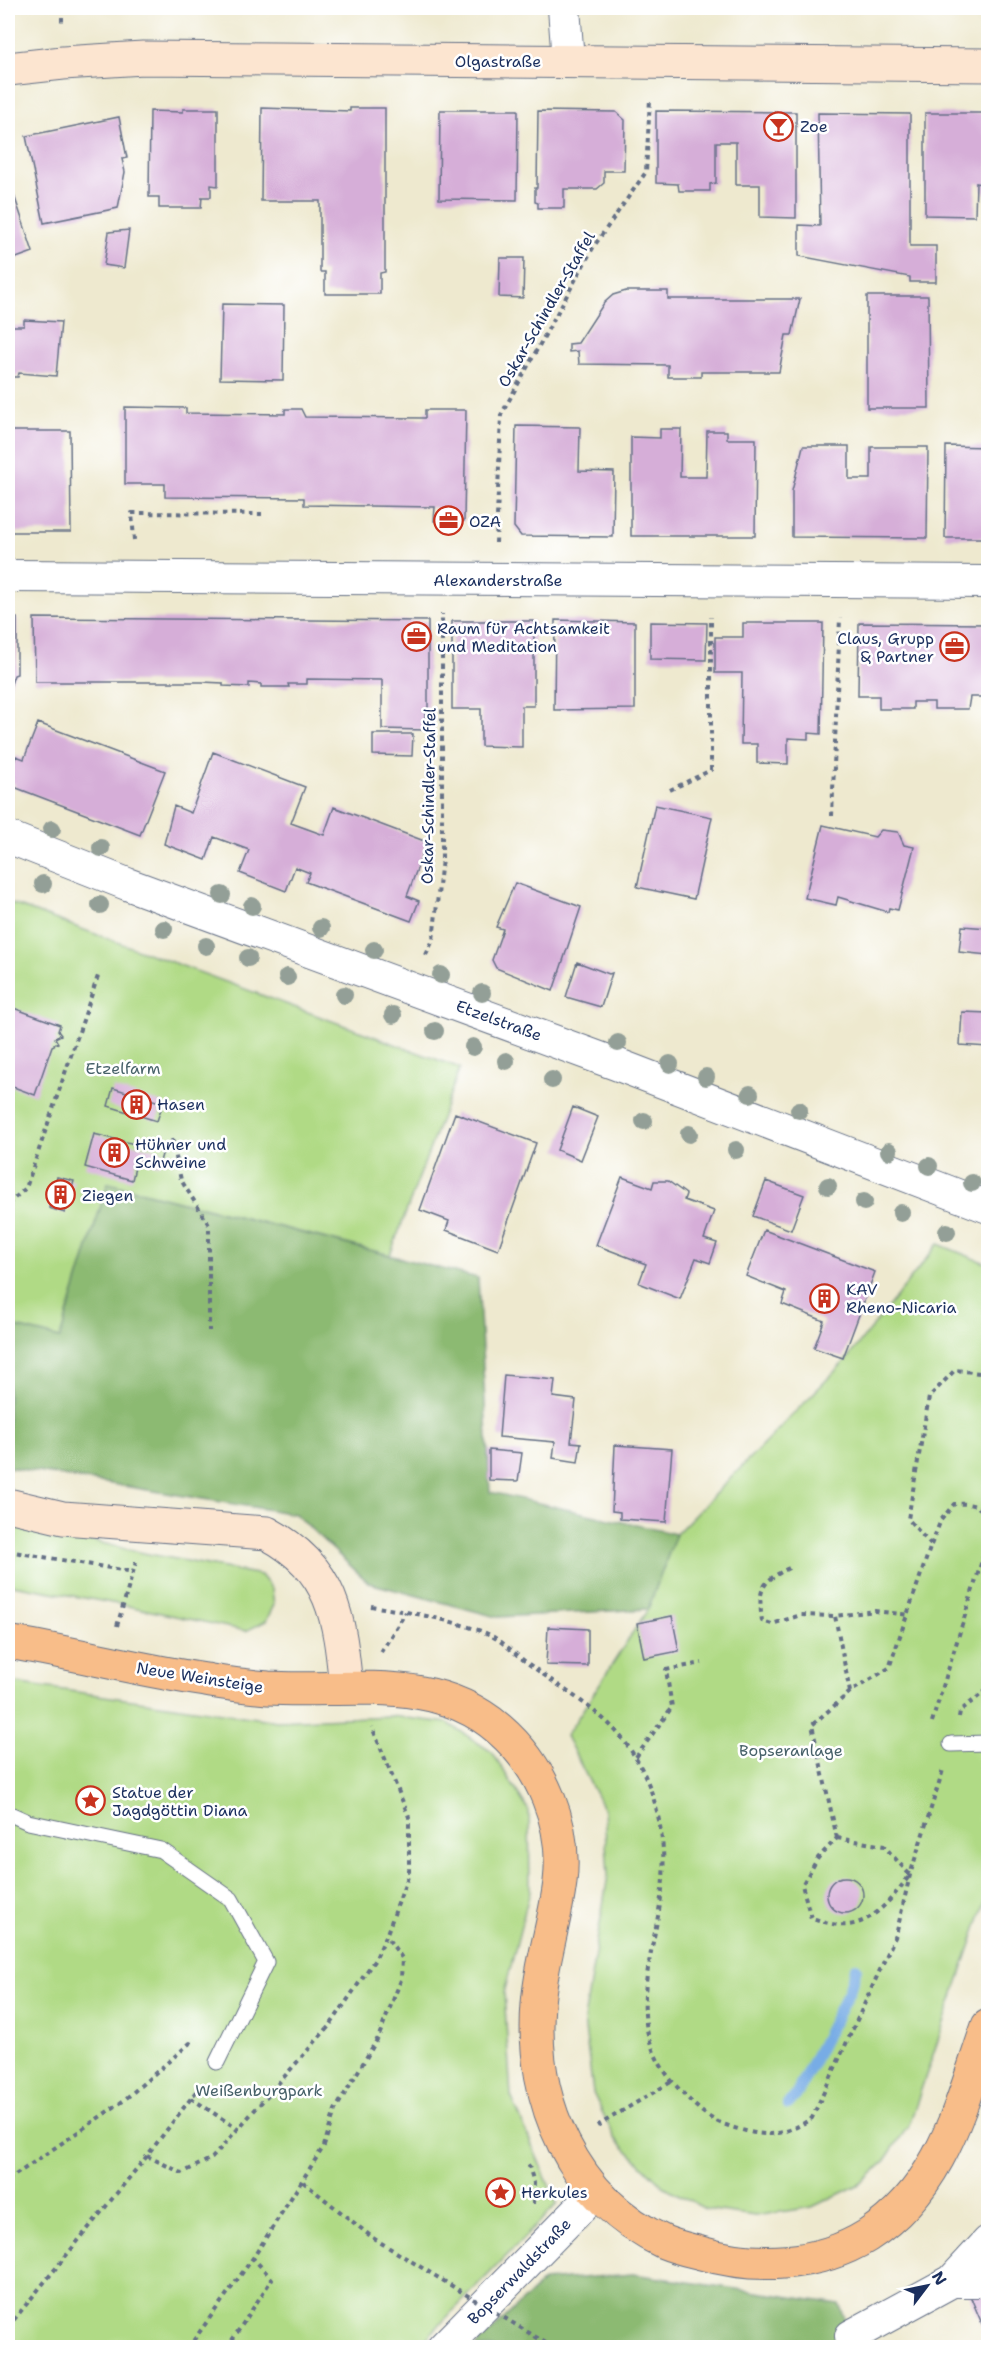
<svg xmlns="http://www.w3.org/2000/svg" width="996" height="2355" font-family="'Shantell Sans',sans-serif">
<rect width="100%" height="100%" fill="#fff"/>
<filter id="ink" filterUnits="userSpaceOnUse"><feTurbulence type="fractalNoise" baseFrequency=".0167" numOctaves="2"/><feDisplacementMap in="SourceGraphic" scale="12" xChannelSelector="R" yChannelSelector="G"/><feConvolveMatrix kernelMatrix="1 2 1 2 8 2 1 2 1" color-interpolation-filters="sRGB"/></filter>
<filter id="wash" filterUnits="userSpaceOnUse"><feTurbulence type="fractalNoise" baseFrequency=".008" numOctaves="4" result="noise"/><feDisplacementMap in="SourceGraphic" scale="24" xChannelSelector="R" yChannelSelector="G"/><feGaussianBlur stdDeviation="1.35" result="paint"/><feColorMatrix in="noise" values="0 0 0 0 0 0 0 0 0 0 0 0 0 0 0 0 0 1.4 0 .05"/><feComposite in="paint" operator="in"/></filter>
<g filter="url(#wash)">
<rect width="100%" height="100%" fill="#eee9cf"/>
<path fill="#b0da85" stroke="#668472" stroke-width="1.5" d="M8,902L460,1068L390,1255L108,1183L60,1338L8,1325Z
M938,1244L988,1264V1894L909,2125L883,2163L860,2184L812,2207L755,2216L705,2209L663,2186L615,2138L593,2093L584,2020L608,1875L604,1810L566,1736L648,1609L676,1534L846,1360Z
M8,1520L138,1552L261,1575L272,1589L274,1605L266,1621L246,1631L123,1605L8,1584Z
M8,1682L277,1721L390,1716L448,1723L492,1752L529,1811L530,1891L504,1993L511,2096L557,2204L418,2347L8,2348Z"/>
<path fill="#8cba72" stroke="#547468" stroke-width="1.5" d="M108,1183L478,1278L490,1492L676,1534L648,1609L497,1617L369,1583L295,1514L8,1467V1325L60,1338Z
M633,2274L839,2304L857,2347L474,2348L543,2281Z"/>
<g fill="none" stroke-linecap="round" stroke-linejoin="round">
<path stroke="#77ace5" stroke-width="12" d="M788,2104L796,2095L849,1991L856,1968"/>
</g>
<g id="blocks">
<path fill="#d6aed8" d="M917,8H944V10H917Z
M262,108L350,111V108H385V272L380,273V294H325V272H320V201H261Z
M183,109H218V186L211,185V197H202L201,208H159V197H149L150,111L183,112Z
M440,110H518L517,200L439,199Z
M538,111L616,112L625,120L624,171H604V183L597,189H564V208H538V203L535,202V188H537Z
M656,111L796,112V218L760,217V185H736V142H716V183L710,184V191H679L678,184L656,183Z
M818,113L910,114V246H936V282H910V277L799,256V225L820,226Z
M925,113H988V197L982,190L981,184L976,183L975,216L925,215Z
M119,117L127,158L122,159L125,172L118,208L44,223L26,136Z
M8,177L33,252L8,261Z
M129,230L124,268L104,265L109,232Z
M500,258H524L523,298L499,297Z
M626,291H668V299H800L792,335H786L779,372H701V377H668V365L579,364L578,351L569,352V344L578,343L604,303L613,295Z
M867,296H928L929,408H867Z
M222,304L284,305L283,380L220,379Z
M24,320L61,322L56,376L19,373L18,377H8V326H24Z
M125,407L186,408V413L285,414V409H301L305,417L425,418V410H466L464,521H434L435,507L304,505V498L165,497V484H125Z
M516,426L580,427L579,471L614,472L613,537L521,536L514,527Z
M660,429H681L680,477H706L707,431H727V439H756L755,536H631V437L660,438Z
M12,431H70L71,532H10Z
M803,446H849V479H871V447H928L927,538L792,537V491Z
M946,446L988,447V538H945Z
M8,618H17V674L14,675L8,693Z
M34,618L428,621V710L425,711V730L382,729V680L307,679V684H288L289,687H261V684L249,683V687L223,686V683L202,682H35Z
M555,620L635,622V709L554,710Z
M452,621H534V706H522V747L481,746V709H452Z
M650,622L707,623L706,660L650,659Z
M743,623H823L821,734L808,733V739L788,738V764L757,763V744H741L742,673H715V637H743Z
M859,623L988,624V697H970L968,709H934V702H913V709H879V696H858Z
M38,723L165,771L140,835L14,787L15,784L8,781L16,756L24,759Z
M373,734H413L412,756L373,755Z
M213,752L305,787L291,823L324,835L334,807L427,842L407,896L419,901L411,921L306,882L310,873L295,867L286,891L240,873L249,850L214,837L206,860L164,844L174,806L191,813Z
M655,805L712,817L694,899L637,887Z
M823,825L875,837L881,830L898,832L904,845L914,847L898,910L889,908L888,912L838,897L836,905L805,898Z
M515,883L581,907L553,991L496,968L492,960L503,929L496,927Z
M962,926L988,928V955L959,952Z
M577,962L609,974L612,973L601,1007L566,997Z
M8,1006L60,1025L58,1031L61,1035L55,1038L58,1043L52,1046L35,1095L8,1085Z
M962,1012L988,1013V1047L960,1045Z
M113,1088L163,1103L157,1121L108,1106Z
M573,1107L598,1117L581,1160L557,1150Z
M455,1113L536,1143L498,1250L446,1230L449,1221L420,1210Z
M94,1134L163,1151L159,1165L137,1159L132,1180L85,1167Z
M57,1177L74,1181L65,1213L49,1208Z
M622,1177L652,1188L654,1181H668L686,1194L684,1200L714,1211L704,1239L717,1243L710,1263L696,1258L680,1299L639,1283L646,1264L596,1245Z
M766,1181L804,1195L791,1230L753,1216Z
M764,1230L875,1272L843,1358L814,1348L824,1321L782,1304L786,1292L746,1276Z
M504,1375L555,1380L553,1397L576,1400L571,1442L581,1443L578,1462L553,1458L555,1442L499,1437Z
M615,1445L672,1449L666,1522L620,1519V1512L612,1511Z
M489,1450L522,1453L518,1481L489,1480Z
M672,1616L679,1651L644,1658L637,1623Z
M548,1627L588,1629V1666L546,1665Z
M827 1895a18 18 0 1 1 36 0a18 18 0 1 1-36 0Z
M988,2289V2325L983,2326L968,2291Z"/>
</g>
</g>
<g filter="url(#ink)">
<use href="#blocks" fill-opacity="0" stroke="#657086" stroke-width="1.5"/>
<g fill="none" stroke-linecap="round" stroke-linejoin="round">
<defs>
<path id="lane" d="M951,1744L988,1743
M8,1813L28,1822L161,1850L231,1899L266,1962L217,2062"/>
<path id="street" d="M564,8L568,61
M8,576L988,582
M8,837L127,884L616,1064L988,1207
M952,2281H988
M851,2336L952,2281L988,2242
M443,2348L595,2193"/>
<path id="secondary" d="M8,69L63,63L143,58L988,65
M8,1505L63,1518L267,1533C334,1569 339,1617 346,1687"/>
<path id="primary" d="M8,1642C74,1653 139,1670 206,1680C226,1684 247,1686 268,1688C347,1693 433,1672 499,1729C542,1766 567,1825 560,1882C555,1923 541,1963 538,2004C530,2101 573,2200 664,2242C676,2247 689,2250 701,2253C755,2269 819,2266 867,2236C943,2187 960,2106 988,2026"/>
</defs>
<use href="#lane" stroke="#657086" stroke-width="17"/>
<use href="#street" stroke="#657086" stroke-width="34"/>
<use href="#secondary" stroke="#657086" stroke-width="35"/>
<use href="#primary" stroke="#657086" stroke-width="35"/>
<path stroke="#657086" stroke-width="4" stroke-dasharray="4.5 4.5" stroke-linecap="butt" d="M62,8V26
M134,540L132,513L262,514
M496,543L501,415L594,246L646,172L650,99
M670,790L711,770V617
M832,816L840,618
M426,955L433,940L442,859V614
M172,1139L181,1180L209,1225V1331
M8,1204L26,1188L98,976
M931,1545L941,1520L954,1504C969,1503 980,1504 988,1518
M8,1551L134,1572
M789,1568C760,1582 758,1590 762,1621L772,1624L801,1615L835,1616
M371,1606C408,1612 450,1619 486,1633C500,1639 514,1653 526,1662C551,1681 592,1706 613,1728C621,1736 629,1747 635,1757C656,1790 666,1840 663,1879C657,1959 615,2026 683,2093C695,2106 709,2120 726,2125C760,2137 781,2139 812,2118L896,1935L910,1875L943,1770
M117,1626L136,1562
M381,1652L406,1612
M850,1692L835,1616L875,1611L909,1615
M959,1717L960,1711L988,1689
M932,1722L988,1541
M636,1757L672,1707L666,1670L702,1663
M837,1838L812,1725L850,1692L889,1668L931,1545L908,1519L929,1397L955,1370L988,1374
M837,1838L884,1846L910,1875C893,1897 871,1928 839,1925C829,1924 820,1920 811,1918L802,1885L818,1858Z
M191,2098L239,2130
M597,2126L671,2082
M147,2156L182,2173L212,2158L331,2024L376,1958L386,1936L409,1874V1817L372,1727
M8,2180L123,2101L190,2043L194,2046
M303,2182L373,2238
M533,2204L534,2183L529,2166L534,2164
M8,2327L147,2156L201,2085
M188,2348L253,2258L324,2146L335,2110L378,2038L401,1980L402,1958L386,1936
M227,2348L272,2279L253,2258
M806,2348L818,2344"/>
<use href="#lane" stroke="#fff" stroke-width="15"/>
<use href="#street" stroke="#fff" stroke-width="32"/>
<use href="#secondary" stroke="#fce5d0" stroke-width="33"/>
<use href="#primary" stroke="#f8bd89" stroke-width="33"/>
<path stroke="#657086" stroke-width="4" stroke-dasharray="4.5 4.5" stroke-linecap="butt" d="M373,2238L554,2348"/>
</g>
<g fill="#939f97">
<circle cx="52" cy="829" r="9"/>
<circle cx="101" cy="848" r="9"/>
<circle cx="43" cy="884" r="9"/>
<circle cx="222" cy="895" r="9"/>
<circle cx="100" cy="905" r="9"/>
<circle cx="252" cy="906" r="9"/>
<circle cx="321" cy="928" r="9"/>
<circle cx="164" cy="929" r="9"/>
<circle cx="206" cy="946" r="9"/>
<circle cx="374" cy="950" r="9"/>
<circle cx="248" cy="958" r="9"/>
<circle cx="441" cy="975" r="9"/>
<circle cx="287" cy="977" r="9"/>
<circle cx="482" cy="993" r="9"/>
<circle cx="344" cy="995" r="9"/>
<circle cx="393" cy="1015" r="9"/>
<circle cx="435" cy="1031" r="9"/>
<circle cx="618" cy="1043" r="9"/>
<circle cx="473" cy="1047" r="9"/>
<circle cx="506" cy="1061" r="9"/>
<circle cx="670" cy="1064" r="9"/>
<circle cx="706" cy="1077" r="9"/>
<circle cx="552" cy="1080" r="9"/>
<circle cx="750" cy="1094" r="9"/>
<circle cx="799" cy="1110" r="9"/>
<circle cx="644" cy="1121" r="9"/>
<circle cx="689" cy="1134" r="9"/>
<circle cx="736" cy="1150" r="9"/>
<circle cx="889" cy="1151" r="9"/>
<circle cx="929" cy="1166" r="9"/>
<circle cx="972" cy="1183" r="9"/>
<circle cx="828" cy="1186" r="9"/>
<circle cx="864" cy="1202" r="9"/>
<circle cx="901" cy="1213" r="9"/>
<circle cx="947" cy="1232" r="9"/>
</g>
</g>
<defs>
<symbol id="bar-ring" viewBox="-11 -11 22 22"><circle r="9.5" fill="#fff" stroke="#c8321e" stroke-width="1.5"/><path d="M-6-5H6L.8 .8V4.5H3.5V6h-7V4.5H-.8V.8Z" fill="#c8321e"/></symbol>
<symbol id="office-ring" viewBox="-11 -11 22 22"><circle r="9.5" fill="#fff" stroke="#c8321e" stroke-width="1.5"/><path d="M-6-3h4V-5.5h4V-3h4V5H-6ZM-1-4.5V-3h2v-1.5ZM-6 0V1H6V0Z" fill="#c8321e"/></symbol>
<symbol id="building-ring" viewBox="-11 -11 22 22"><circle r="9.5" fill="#fff" stroke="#c8321e" stroke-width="1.5"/><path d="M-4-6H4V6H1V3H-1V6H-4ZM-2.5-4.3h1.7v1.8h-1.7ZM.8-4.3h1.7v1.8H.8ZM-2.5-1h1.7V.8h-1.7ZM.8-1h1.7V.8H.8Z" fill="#c8321e"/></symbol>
<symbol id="sight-ring" viewBox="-11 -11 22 22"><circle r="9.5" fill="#fff" stroke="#c8321e" stroke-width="1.5"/><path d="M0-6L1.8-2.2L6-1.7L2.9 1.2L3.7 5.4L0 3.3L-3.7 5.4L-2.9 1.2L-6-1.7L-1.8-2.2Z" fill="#c8321e"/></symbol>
</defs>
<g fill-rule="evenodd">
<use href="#bar-ring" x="762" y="110" width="33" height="33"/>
<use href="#office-ring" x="432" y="504" width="33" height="33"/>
<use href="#office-ring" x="400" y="620" width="33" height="33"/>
<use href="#office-ring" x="938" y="630" width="33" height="33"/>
<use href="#building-ring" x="120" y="1088" width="33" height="33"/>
<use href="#building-ring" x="98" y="1136" width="33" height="33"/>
<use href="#building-ring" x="44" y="1178" width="33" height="33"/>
<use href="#building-ring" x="808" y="1282" width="33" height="33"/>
<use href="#sight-ring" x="74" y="1784" width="33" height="33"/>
<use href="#sight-ring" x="484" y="2176" width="33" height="33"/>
</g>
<g text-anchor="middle" stroke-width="5" stroke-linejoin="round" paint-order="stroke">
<g font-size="16" fill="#1b2f5e" stroke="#fff">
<text x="498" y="67">Olgastraße</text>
<text transform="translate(546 309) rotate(-60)" y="6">Oskar-Schindler-Staffel</text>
<text x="498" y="586">Alexanderstraße</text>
<text transform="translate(428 796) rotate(-89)" y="6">Oskar-Schindler-Staffel</text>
<text transform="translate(499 1020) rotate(20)" y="6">Etzelstraße</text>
<text transform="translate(200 1677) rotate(9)" y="6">Neue Weinsteige</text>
<text transform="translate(519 2271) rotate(-46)" y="6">Bopserwaldstraße</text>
</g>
<g font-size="16" fill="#1b2f5e" stroke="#fff" text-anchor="start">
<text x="800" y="132">Zoe</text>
<text x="469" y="527">OZA</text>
<text x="437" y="634">Raum für Achtsamkeit<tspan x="437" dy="18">und Meditation</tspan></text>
<text x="934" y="644" text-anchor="end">Claus, Grupp<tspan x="934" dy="18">&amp; Partner</tspan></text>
<text x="157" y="1110">Hasen</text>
<text x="135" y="1150">Hühner und<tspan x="135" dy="18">Schweine</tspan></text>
<text x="82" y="1201">Ziegen</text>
<text x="846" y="1295">KAV<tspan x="846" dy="18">Rheno-Nicaria</tspan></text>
<text x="112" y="1798">Statue der<tspan x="112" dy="18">Jagdgöttin Diana</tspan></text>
<text x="521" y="2198">Herkules</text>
</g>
<g font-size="16" fill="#48626a" stroke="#fff">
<text x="123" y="1074">Etzelfarm</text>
<text x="791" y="1756">Bopseranlage</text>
<text x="259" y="2096">Weißenburgpark</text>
</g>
</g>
<rect width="996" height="2355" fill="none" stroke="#fff" stroke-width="30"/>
<g transform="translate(927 2286) rotate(58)" stroke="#ffffff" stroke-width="4.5" paint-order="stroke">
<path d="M0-4.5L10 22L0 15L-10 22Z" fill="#1b2f5e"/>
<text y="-9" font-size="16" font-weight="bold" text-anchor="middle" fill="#1b2f5e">N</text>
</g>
</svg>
